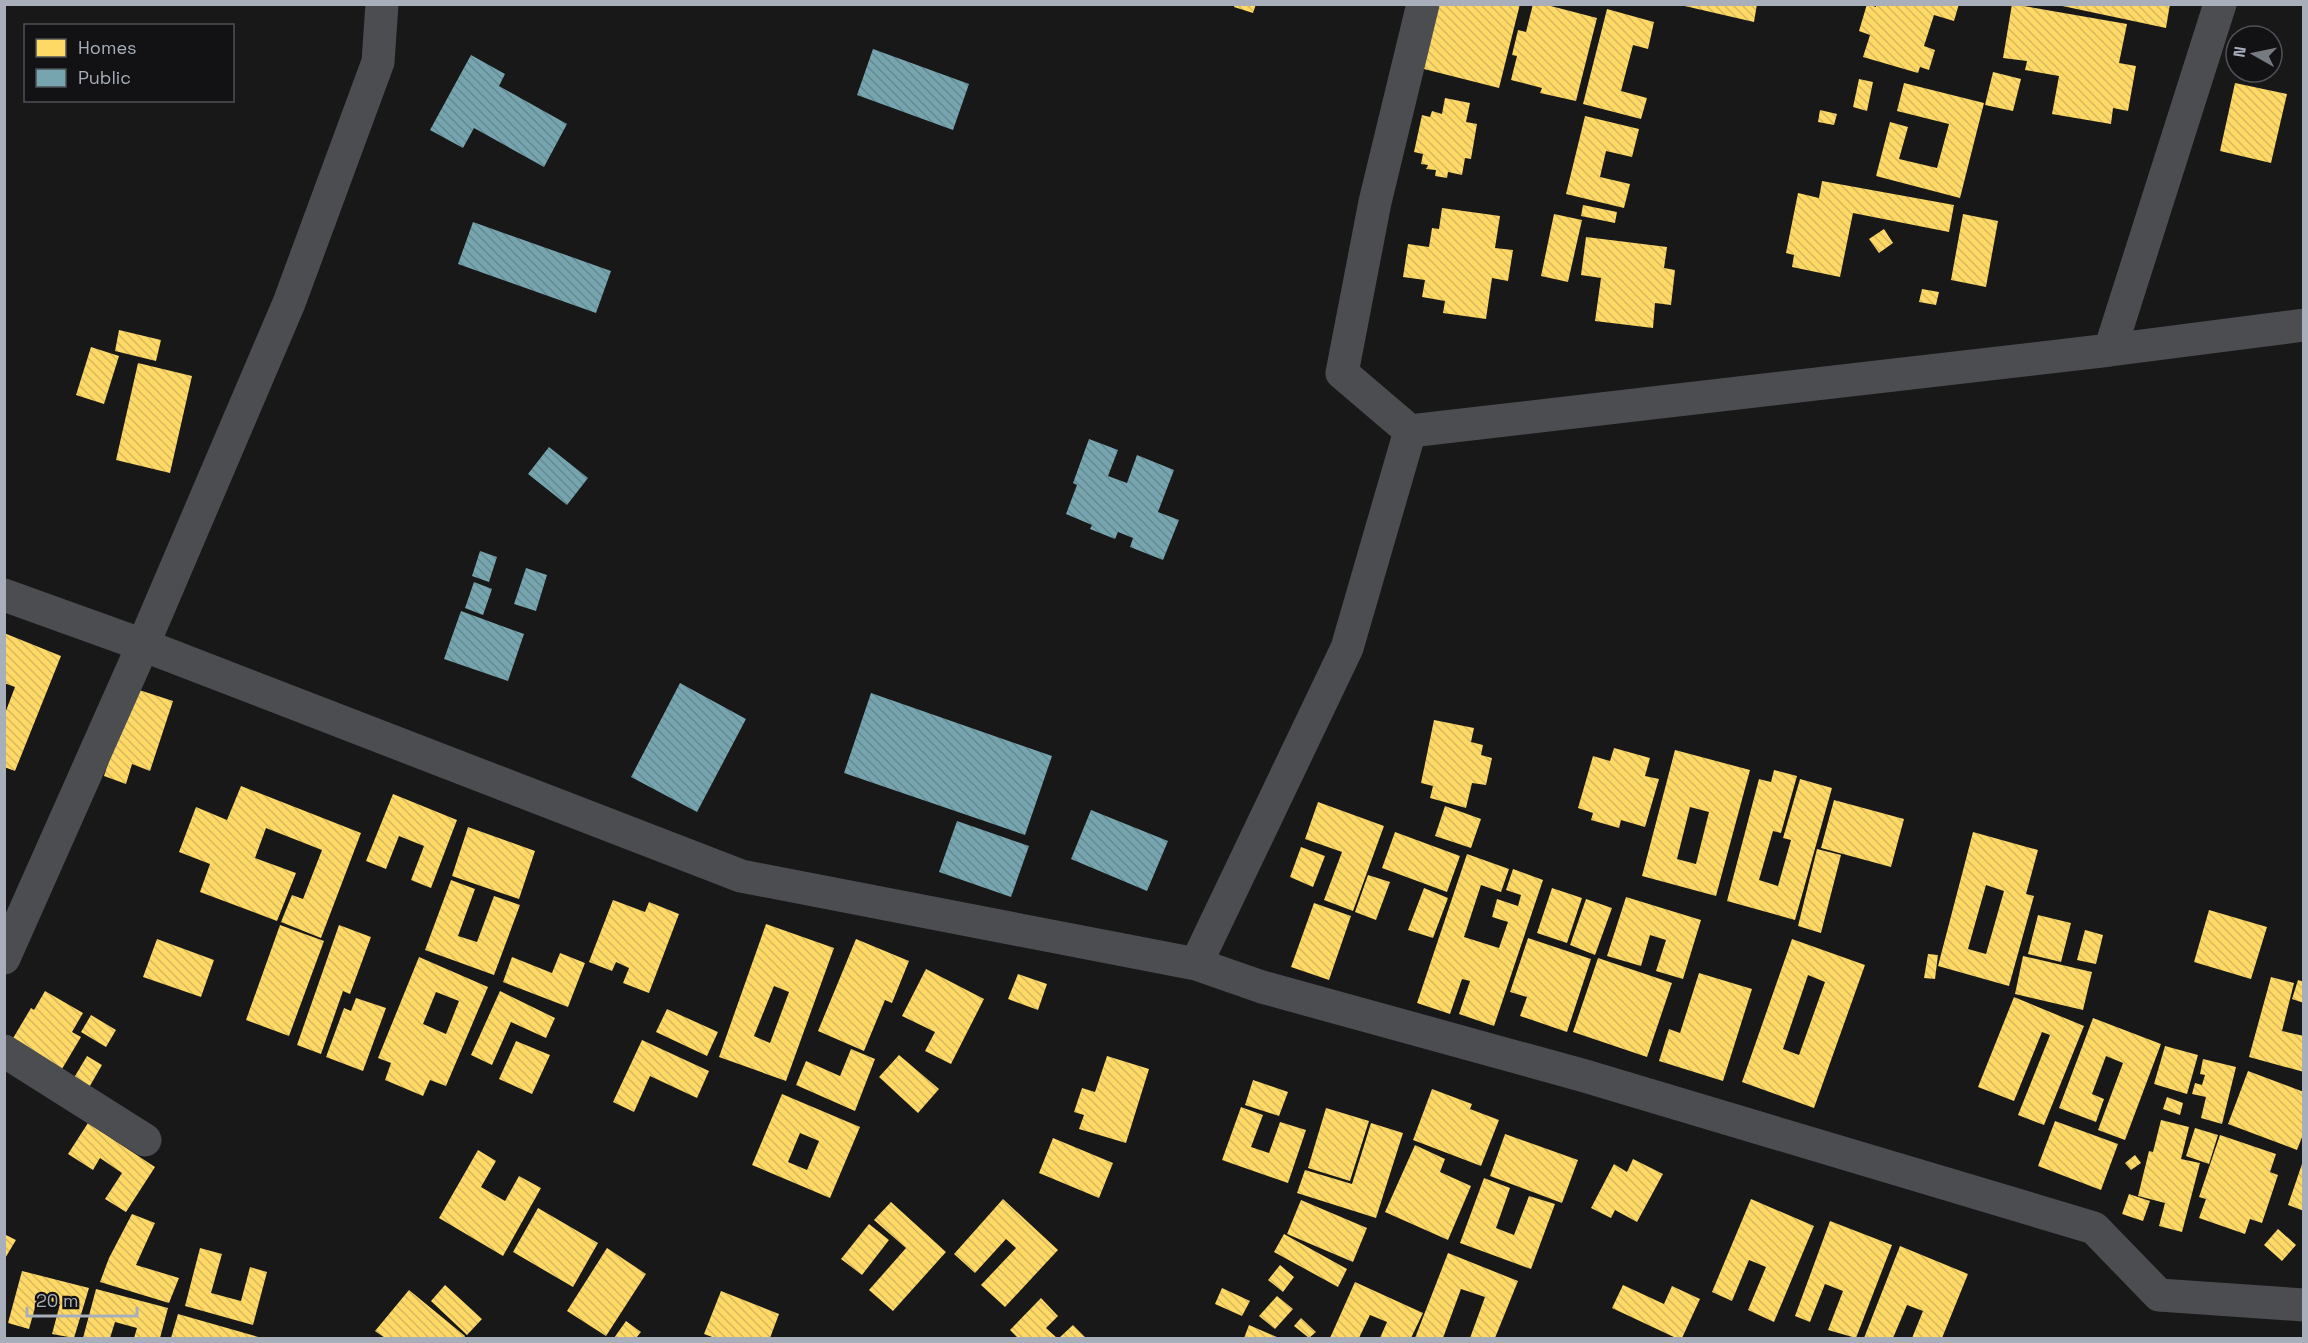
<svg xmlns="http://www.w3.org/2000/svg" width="2308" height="1343" font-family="'Space Grotesk',sans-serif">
<defs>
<pattern id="homes-back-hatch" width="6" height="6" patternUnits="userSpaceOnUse" patternTransform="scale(1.5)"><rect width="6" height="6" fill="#ffd966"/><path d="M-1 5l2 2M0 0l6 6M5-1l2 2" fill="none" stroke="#d6b85d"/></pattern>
<pattern id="public-back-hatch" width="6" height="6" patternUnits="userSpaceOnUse" patternTransform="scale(1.5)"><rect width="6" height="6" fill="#76a5af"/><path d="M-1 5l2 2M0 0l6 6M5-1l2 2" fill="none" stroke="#658991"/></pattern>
</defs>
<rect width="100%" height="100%" fill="#181818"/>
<path fill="url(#homes-back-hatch)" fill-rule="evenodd" d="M1235,4H1256L1253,13L1234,7Z
M1437,4H1520L1499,88L1420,68Z
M1533,4H1543L1597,18L1576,101L1540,93L1542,88L1511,80L1517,56L1512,55L1518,30L1526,32Z
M1676,4H1757L1754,22Z
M1867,4L1876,7V4H1959L1954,21L1934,15L1924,46L1935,50L1929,70L1920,67L1918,73L1863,57L1870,35L1859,31Z
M2012,4L2127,24L2119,63L2136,66L2128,111L2113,108L2111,124L2052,114L2059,76L2025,70L2027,61L2003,58Z
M2053,4H2170L2166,28Z
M1607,9L1654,22L1648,49L1633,45L1621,91L1647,98L1641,119L1583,104Z
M1993,72L2021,79L2013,111L1985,105Z
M1859,79L1873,82L1867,111L1853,107Z
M1904,83L1984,103L1960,198L1876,176L1890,122L1908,127L1899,159L1937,168L1949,124L1897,111Z
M2235,83L2287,94L2271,163L2220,151Z
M1445,98L1470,103L1466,122L1477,124L1471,159L1465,158L1462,175L1448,172L1447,178L1435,176L1436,170L1426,169L1428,165L1421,164L1423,154L1414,152L1422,115L1430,117L1432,111L1442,114Z
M1820,110L1837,114L1834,125L1818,122Z
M1585,116L1639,129L1632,157L1606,151L1600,177L1630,184L1624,208L1566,194Z
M1822,181L1954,205L1949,232L1853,213L1840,277L1792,267L1794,255L1786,253L1798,193L1819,198Z
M1583,205L1617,212L1615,223L1581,216Z
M1442,208L1500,216L1495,248L1513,250L1508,281L1492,278L1486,319L1443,313L1445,301L1422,297L1425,280L1403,277L1408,244L1429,247L1432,228L1439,229Z
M1554,214L1582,220L1568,282L1541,276Z
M1963,214L1998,221L1986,287L1951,280Z
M1884,229L1893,243L1879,253L1869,239Z
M1586,237L1667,247L1664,268L1675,270L1671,305L1655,303L1653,328L1595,321L1601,278L1581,275Z
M1922,289L1939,292L1936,305L1919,302Z
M119,330L161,340L156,361L115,351Z
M91,347L119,356L104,404L76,395Z
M138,363L192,376L170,473L116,460Z
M4,633L61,656L15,771L4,767V716L15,687L4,683Z
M133,688L173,701L150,771L132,764L126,784L104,776Z
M1434,720L1474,728L1471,742L1483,745L1481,755L1492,758L1486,785L1472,783L1466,808L1430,798L1433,786L1421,783Z
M1614,748L1650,758L1645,776L1659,779L1645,827L1621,820L1619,828L1591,820L1593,813L1578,808L1593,756L1610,761Z
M1675,750L1750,770L1716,896L1642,876ZM1690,807L1709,812L1696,864L1677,859Z
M1774,770L1797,776L1781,833L1773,831L1759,880L1778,886L1791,840L1783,838L1800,779L1832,788L1795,920L1727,901L1759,779L1771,782Z
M241,786L361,833L321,938L281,922L292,895L303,899L322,850L266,828L255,858L296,873L277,921L200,892L210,864L179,852L196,807L227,820Z
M393,794L457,820L431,888L411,880L424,846L399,836L386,869L366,861Z
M1834,800L1904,819L1891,867L1821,848Z
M1318,802L1384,826L1353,911L1324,900L1342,852L1305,839Z
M1445,806L1481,819L1471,848L1435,836Z
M468,827L535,851L519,899L452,876Z
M1395,832L1460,856L1447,892L1382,868Z
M1973,832L2038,850L2026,894L2034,896L2009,986L1938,966ZM1986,885L2004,891L1986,954L1968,949Z
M1301,847L1325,856L1313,887L1290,877Z
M1817,849L1841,855L1821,933L1798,926Z
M1467,854L1509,869L1501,892L1481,885L1464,937L1499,948L1508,922L1492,917L1497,899L1518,906L1521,895L1506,890L1513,869L1543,880L1494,1026L1459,1014L1470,981L1462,979L1450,1014L1417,1003Z
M1368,875L1390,882L1376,920L1355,912Z
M451,880L475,889L458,936L477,942L494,896L520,905L494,975L425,950Z
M1424,888L1448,898L1433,938L1408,930Z
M1552,888L1582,898L1567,943L1537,933Z
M1626,897L1701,920L1683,979L1656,971L1666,940L1650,935L1641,966L1607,956Z
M1586,899L1612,908L1595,955L1570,945Z
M613,900L645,912L649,902L679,914L649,993L623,983L629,968L616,962L612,971L589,962Z
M1314,903L1351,916L1329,980L1291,967Z
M2209,910L2267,927L2251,979L2194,962Z
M2038,915L2071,923L2061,962L2028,954Z
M766,924L834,948L786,1081L719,1057ZM774,986L789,992L770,1043L754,1036Z
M280,925L324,941L289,1036L246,1020Z
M339,925L371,937L350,994L343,991L321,1054L297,1045Z
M2085,930L2103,935L2096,964L2077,960Z
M1528,938L1591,959L1567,1032L1520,1016L1527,997L1510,992Z
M157,939L214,960L201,997L143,977Z
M856,939L909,961L892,1003L885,1000L864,1051L818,1031Z
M1792,939L1865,965L1814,1108L1742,1082ZM1808,975L1825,982L1799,1055L1783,1049Z
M560,953L585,963L568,1007L503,982L512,957L552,973Z
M1928,954L1938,955L1935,979L1924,978Z
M2023,956L2092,972L2083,1010L2015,994Z
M419,957L488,987L446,1086L430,1080L423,1096L385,1080L391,1063L378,1058ZM436,992L459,1001L446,1034L423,1024Z
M1598,958L1672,983L1647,1057L1573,1032Z
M926,969L984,999L951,1064L925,1051L935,1032L902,1016Z
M1699,973L1752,989L1723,1081L1659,1061L1669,1029L1680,1033Z
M1018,974L1047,984L1038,1010L1008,999Z
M2271,977L2294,983L2282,1031L2304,1036V1072L2249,1057Z
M2298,980L2304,982V1003L2292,999Z
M45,991L83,1013L72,1032L81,1037L59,1074L9,1045L31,1008L34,1010Z
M500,991L555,1018L546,1038L511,1022L492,1065L471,1055Z
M2014,997L2084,1026L2044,1125L2018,1115L2050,1035L2042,1032L2014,1101L1978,1087Z
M356,998L386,1008L363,1071L326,1057L344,1008L351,1011Z
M667,1009L718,1032L707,1056L656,1032Z
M91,1015L116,1030L106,1047L81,1032Z
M2093,1018L2161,1044L2125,1140L2098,1130L2123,1063L2106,1056L2092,1094L2104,1099L2096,1122L2059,1108Z
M642,1040L709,1071L697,1098L650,1076L634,1112L613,1102Z
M516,1041L550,1055L532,1094L499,1079Z
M2165,1046L2198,1055L2187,1094L2154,1084Z
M851,1049L875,1059L855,1111L796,1085L806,1061L840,1076Z
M899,1055L939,1089L918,1113L879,1077Z
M87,1056L102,1065L87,1091L72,1081Z
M1107,1056L1149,1069L1126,1143L1079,1129L1084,1115L1074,1112L1082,1088L1095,1092Z
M2203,1059L2236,1067L2222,1124L2201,1118L2206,1097L2192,1094L2195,1083L2202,1085L2205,1075L2200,1074Z
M2248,1071L2304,1092V1132L2297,1150L2228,1124Z
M1253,1080L1288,1092L1279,1116L1245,1105Z
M1432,1089L1472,1104L1470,1109L1499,1120L1481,1166L1413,1140Z
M782,1094L860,1127L830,1198L752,1165ZM800,1133L819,1141L807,1170L788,1162Z
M2167,1097L2183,1103L2180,1115L2163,1109Z
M1241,1107L1263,1115L1251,1147L1269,1153L1280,1122L1306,1130L1288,1183L1222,1160Z
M1326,1108L1369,1121L1350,1181L1308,1168Z
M2161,1120L2189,1127L2181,1159L2200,1163L2182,1232L2159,1226L2165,1203L2138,1196L2149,1151L2153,1152Z
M2055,1121L2118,1144L2101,1190L2038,1166Z
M88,1123L155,1167L126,1212L105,1199L122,1173L100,1158L93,1170L68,1154Z
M1371,1123L1403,1133L1376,1218L1297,1193L1305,1170L1352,1184Z
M2195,1128L2218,1135L2209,1164L2186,1156Z
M1505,1134L1578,1160L1562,1203L1490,1176Z
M2220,1135L2276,1154L2270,1172L2278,1175L2262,1223L2250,1219L2245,1234L2199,1218L2206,1199L2199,1197Z
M1053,1138L1113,1163L1099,1198L1039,1173Z
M1415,1145L1445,1159L1440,1172L1471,1186L1448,1240L1385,1212Z
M478,1150L496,1161L481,1187L505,1201L519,1176L541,1188L503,1256L439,1218Z
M2135,1155L2141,1163L2131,1170L2125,1163Z
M1633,1159L1663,1174L1637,1222L1615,1210L1611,1218L1591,1208L1614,1164L1627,1172Z
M2303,1161H2304V1211L2288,1205Z
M1484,1178L1510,1188L1496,1228L1514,1235L1529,1196L1555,1204L1531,1269L1460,1243Z
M2129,1194L2150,1201L2143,1221L2122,1214Z
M1003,1199L1058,1250L1005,1307L981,1285L1016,1248L1006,1239L975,1273L954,1254Z
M1751,1199L1814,1226L1774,1322L1748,1310L1766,1267L1749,1260L1732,1301L1712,1292Z
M1301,1200L1367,1228L1353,1262L1287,1234Z
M891,1202L946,1252L893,1311L869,1290L906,1248L874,1220Z
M538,1208L598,1243L573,1287L513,1252Z
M132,1214L155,1223L136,1265L179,1278L169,1303L100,1282L109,1258Z
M1830,1221L1892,1245L1856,1338L1828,1330L1843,1291L1825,1284L1810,1322L1795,1316Z
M869,1224L889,1240L862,1275L841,1259Z
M2278,1229L2296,1245L2282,1261L2264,1245Z
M4,1234L16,1240L4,1260Z
M1284,1234L1347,1269L1338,1287L1274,1252Z
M1900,1246L1968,1274L1942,1338H1912L1923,1311L1907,1305L1893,1338H1864Z
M200,1248L222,1254L211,1293L241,1301L250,1267L267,1272L253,1325L185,1306Z
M607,1248L646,1274L606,1336L567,1311Z
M1448,1253L1518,1281L1495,1338H1470L1485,1297L1461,1289L1443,1338H1415Z
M1280,1265L1294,1277L1283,1292L1268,1280Z
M22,1271L89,1288L74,1338L52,1334L60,1304L38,1297L29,1329L8,1323Z
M1355,1282L1423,1313L1411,1338H1380L1387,1322L1370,1315L1359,1338H1330Z
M445,1285L482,1319L467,1335L431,1301Z
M1623,1285L1664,1304L1672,1286L1700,1299L1682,1338H1676L1612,1308Z
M1222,1288L1250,1301L1242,1316L1215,1304Z
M96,1289L168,1308L160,1338H134L137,1328L115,1322L110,1338H83Z
M409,1290L465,1336L464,1338H385L375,1331Z
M721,1291L779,1314L770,1338H715L704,1334Z
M1277,1296L1293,1309L1275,1329L1259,1316Z
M1041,1298L1058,1316L1046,1328L1057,1338H1018L1010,1330Z
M178,1314L262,1338H171Z
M1301,1318L1316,1332L1309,1338L1294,1326Z
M626,1321L641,1332L636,1338H614Z
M1073,1325L1086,1338H1059Z
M1249,1325L1279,1338H1244Z"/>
<path fill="url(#public-back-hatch)" d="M873,49L969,84L953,130L857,95Z
M471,55L505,74L499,86L567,124L544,167L474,128L463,148L430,130Z
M473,222L611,271L596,313L458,264Z
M1089,439L1118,450L1108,476L1127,483L1137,455L1174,470L1158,512L1179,520L1163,560L1130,547L1133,538L1118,532L1115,539L1090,529L1092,525L1066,514L1077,485L1073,483Z
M549,447L588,478L567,505L528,474Z
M480,551L497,557L489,582L472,576Z
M526,568L547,575L536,611L514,604Z
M474,582L492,589L483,615L465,608Z
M461,611L524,634L508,681L444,659Z
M680,683L746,719L697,812L631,777Z
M871,693L1052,756L1025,835L844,773Z
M1091,810L1168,841L1147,891L1071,859Z
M957,821L1029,846L1011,897L939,872Z"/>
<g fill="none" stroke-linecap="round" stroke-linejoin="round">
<path stroke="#4b4d51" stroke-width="33" d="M2110,350L2304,325
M1410,431L1342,373L1375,202L1423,4
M4,595L143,645L289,303L378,62L382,4
M4,958L143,645L741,876L1196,964L1347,648L1410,431L2110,350L2220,4
M1196,964L1262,987L1585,1076L2094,1228L2159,1295L2304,1305
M4,1051L145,1140"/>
</g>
<rect width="2308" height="1343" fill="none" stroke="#a8afba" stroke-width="12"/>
<rect x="24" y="24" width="210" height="78" fill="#121214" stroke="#4e5156" stroke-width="1.5"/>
<rect x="36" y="39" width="30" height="18" fill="#ffd966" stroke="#4e5156" stroke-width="1.5"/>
<text x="78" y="54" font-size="18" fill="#a8afba">Homes</text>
<rect x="36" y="69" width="30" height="18" fill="#76a5af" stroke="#4e5156" stroke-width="1.5"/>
<text x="78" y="84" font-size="18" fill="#a8afba">Public</text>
<g transform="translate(2254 54) rotate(279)"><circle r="28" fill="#121214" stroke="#4e5156" stroke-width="1.5"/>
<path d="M0-4.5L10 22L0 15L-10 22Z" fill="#767a81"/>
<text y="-9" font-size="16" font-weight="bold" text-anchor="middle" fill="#a8afba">N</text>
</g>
<path d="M27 1307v9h110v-9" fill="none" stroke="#a8afba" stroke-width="3"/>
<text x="36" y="1307" font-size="18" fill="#a8afba" stroke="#121214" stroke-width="4.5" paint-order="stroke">20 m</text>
</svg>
